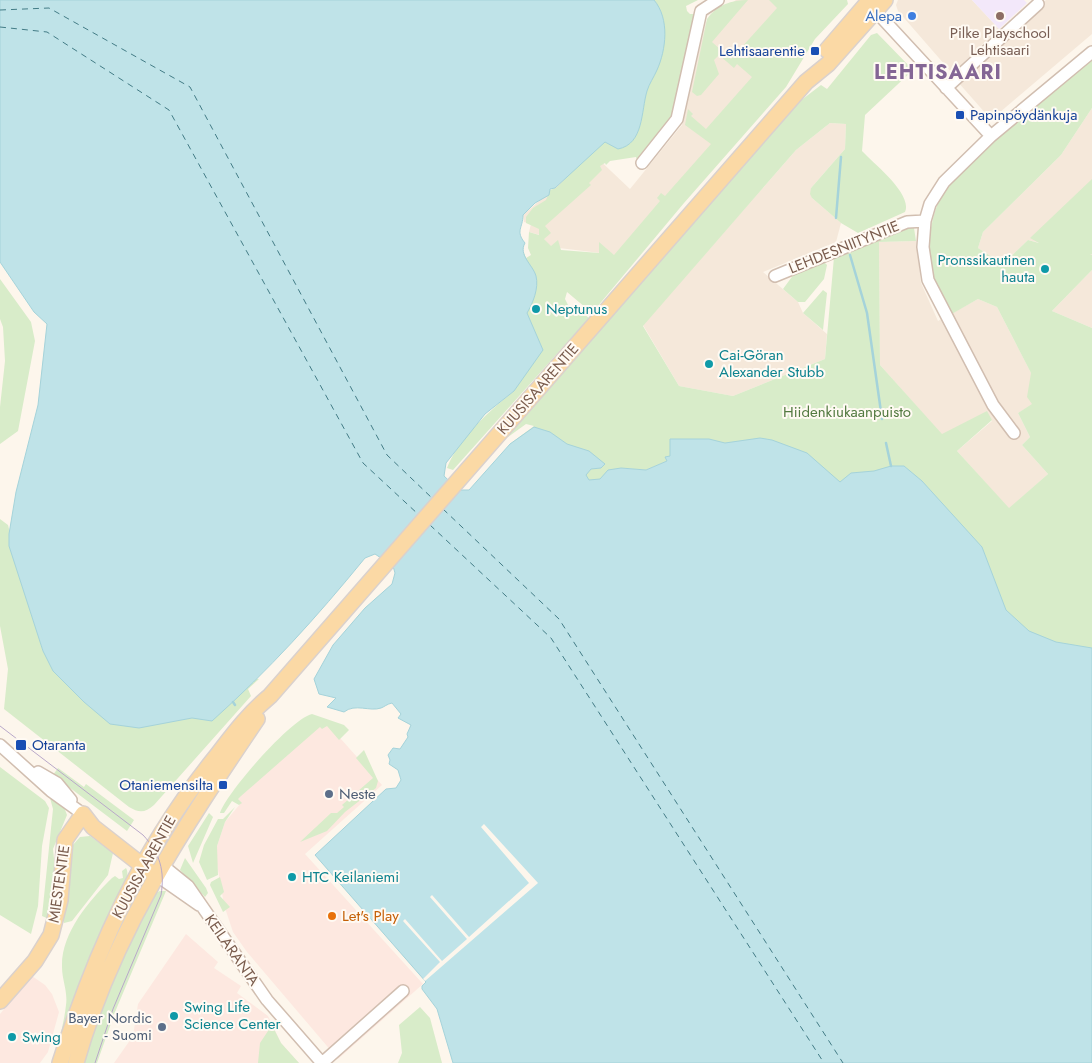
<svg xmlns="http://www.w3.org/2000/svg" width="1092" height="1063" font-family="Jost,sans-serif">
<rect width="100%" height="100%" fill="#fdf6ec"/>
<path fill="#f5e8da" d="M736,0H783L741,119L615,264L600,253L551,247L540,235L529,232L531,224L524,222L523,215L593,154L630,189L682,125L706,22Z
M898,0H972L999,29L952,73L898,11L896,5Z
M1046,0H1092V34L999,113L992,116L987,115L957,81Z
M1092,108V255L1028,240L1003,264L978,248L983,232L1061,155Z
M830,123L846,124L845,149L811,188L812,198L841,223L836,242L763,272L798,302L803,313L827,334L825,359L733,396L679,386L643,325L796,150Z
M916,241L921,283L938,321L978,299L997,307L1044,398L1018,413L1030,437L1022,445L1048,474L1009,509L957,451L992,421L987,412L942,435L880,365L879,242Z
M1092,270V328L1052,311Z"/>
<path fill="#fde8e0" d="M324,720L382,785L305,854L423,984L338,1059L247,952L233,932L224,905L216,858L217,846L225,822L241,803L236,797Z
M186,934L218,962L214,968L241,986L237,993L268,1016L281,1043L299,1063H114L133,1036L138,1004Z
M32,976L45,985L52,994L59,1012L48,1052L40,1063H0V1014Z"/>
<path fill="#f3e8fa" d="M972,0H1024L1027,3L999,29Z"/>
<path fill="#d8ecc9" d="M603,0H698L686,6L687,11L690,14H696L673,115L638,163L636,157L610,161L606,165L605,163L600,166L602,170L589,183L591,185L545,226L551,233L544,239L551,246L558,240L561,250L599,253V242L614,255L660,201L657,198L661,193L665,196L711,144L685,125L688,109L693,114L691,116L706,129L752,77L737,64L734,68L719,55L714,60L719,74L701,95L697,96L692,92L707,19C716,5 732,0 748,0L712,42L731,59L777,8L769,0H847L848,4L815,39L786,87L684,203L592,313L567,292L565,299L569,307L576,308L589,318L453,470L447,468C458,439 490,410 514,391L520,358L524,253L526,258L531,255L528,248L529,232L539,235V229L526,223V217L533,208L546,200L550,190L556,188L569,175Z
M877,33L913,70L865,115L862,151C874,164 913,194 905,212L858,233L841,223L812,198L810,194L811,188L845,149L846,124L830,123L796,150L643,326L679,386L733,396L825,359L834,257L905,228H914L916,241L879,242L880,365L942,434L987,411L992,420L957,451L1009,508L1048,474L1022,445L1030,437L1018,413L1032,404L1027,397L1031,373L997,307L978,299L950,315C944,302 933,286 931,272C926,243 931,214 945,188L1027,111L1092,57V108L1061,155L983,232L978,248L1003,264L1028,240L1039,243L1030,238L1092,179V254H1090L1092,255V270L1052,311L1092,328V661L1053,651L833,497L670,439V456L667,461L646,470L621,468L600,480H589L511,448L510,444L534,426L526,424L508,437L504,435L795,105L821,85L827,89L871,35Z
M823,261L827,265L824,279L805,302H798L783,289L794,274Z
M0,279L31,322L35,341L18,431L0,444V407L5,361L3,327L0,319Z
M823,290L827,293L823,330L803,313Z
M0,519L8,525L26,596L43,651L259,679L248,689L251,696L154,805C145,813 139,813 129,807L4,709L8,669L0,626Z
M312,714L344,725L349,730L339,740L327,726L322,729L320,727L241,796L238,799L242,803L239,805L232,801L224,813H220C227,792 291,719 312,714Z
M364,750L378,781L376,788L345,812L327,831L300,842L331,813H337L344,807L342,805L373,778L356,758Z
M0,767L45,801L49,808L42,846L38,906L31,934L0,915Z
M58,768L84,787L86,784L134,820L127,831L53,775Z
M51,796L64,807L67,815L53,849L56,879L51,920L42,916L53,809L50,798Z
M235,807L225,822L217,846L218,875L207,880L199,862L204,845L218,819H223Z
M209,813L213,817L193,863L188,846Z
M90,836L113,853L108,875L72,921L64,923L62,918L71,847L80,837Z
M185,858L206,888L208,893L205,897L180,870Z
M126,868C133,879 111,912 105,924C82,967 69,1015 54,1061C58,1043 64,1024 66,1005C68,992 62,980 62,967C61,933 89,901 112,878L115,876L119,879L123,878L122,871Z
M220,877L224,892L220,896L230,907L223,912L210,885L211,882Z
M160,891H166L115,1012L97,1063H81L112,975L155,893Z
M420,1007L430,1018L442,1063H398L402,1053L399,1025Z
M272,1025L281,1043L299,1063H258L260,1043Z"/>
<path fill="#bfe3e8" stroke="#a5d3da" d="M0,0H654C670,19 666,50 657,70C654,77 649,84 647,91C641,111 644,144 618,149L605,142L555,188L550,189L549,195L535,203L523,215C523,228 515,231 525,243C518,255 533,265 536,276C539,288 533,303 527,313L543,350L514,391L485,414L446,463L444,476L459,490H469L510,444L534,427L550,432L567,444L589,451L605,464L601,468L591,469L586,475L589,480L600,479L608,470L621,468L646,470L667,461L665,457L670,456V439H709L725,443L760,438L772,440L807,453L840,482L851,473L874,471L891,466H904L922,481L982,547L1006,610L1029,631L1056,642L1092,648V1063H453L437,1009L422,989V986L426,982L315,855L386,789L396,788L401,780L398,770L389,764L390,760L388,755L393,748L400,749L408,737L407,734L411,725L398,718L401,714L392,703C387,704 384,707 381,708C370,712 355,703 344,712L327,707L336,698L319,694L314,679L333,645L365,608L392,584L395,573L393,566L375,554L365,558C316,618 270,669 212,721L192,718L139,728L110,724L84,702L53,671L43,651L9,546V534L16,492L38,405L47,324L34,312L0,262Z"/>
<path fill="#fdf6ec" d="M484,824L538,883L425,981L423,979L440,962L403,921L405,919L442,961L467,939L430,897L432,895L469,937L529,883L481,827Z"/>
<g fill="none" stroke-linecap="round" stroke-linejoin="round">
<path stroke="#a5d3da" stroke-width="2.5" d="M836,218L841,157
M850,255L867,313L882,419
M886,443L891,466
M233,702L235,705"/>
<path stroke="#437c86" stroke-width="1" stroke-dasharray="6 5" stroke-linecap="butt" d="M0,10L49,8L190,87L387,455L433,499
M0,27L47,32L169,110L363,463L419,515
M443,509L559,619L843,1063
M430,525L551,638L824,1063"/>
<defs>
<path id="minor" d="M870,5L991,136
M946,88L1038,4
M642,163L677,119L701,11L718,0
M775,276L907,222L925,221
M1014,433L993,405L928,280L923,247L925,221L930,204L944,182L991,136L1092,52
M0,745L51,791L83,814
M38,772L57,783L71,800
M162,865L188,886L267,1000L322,1063
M156,875L199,905
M322,1063L403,991"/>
<path id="major" d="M827,50L870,0
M0,1001L35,961L51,935L60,900L65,840L83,814L93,827L148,870
M60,1063C96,950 140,851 215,758C232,736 248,714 270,696L806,82L828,64L885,0
M76,1063C113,932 182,830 257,719"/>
</defs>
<use href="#minor" stroke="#d1beb0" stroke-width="14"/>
<use href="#major" stroke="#dad1cd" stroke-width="18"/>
<use href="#minor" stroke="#fff" stroke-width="11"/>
<use href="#major" stroke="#fbd9a5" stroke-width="15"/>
<path stroke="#b9a8c9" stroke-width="1" d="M0,726L143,835C160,853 165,871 161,895L113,1009L95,1063"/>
</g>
<circle fill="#3f7fe0" stroke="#fffaf3" stroke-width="2" cx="912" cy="16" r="5"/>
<circle fill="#8d6e63" stroke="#fffaf3" stroke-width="2" cx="1000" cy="16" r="5"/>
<g fill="#1a4fb4" stroke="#fffaf3" stroke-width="2">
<rect x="810" y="46" width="10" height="10" rx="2.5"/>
<rect x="955" y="110" width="10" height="10" rx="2.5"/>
<rect x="15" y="739" width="12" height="12" rx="2.5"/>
<rect x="218" y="780" width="10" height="10" rx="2.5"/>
</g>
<g fill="#0f9aa8" stroke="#fffaf3" stroke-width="2">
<circle cx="1045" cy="269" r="5"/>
<circle cx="536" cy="309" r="5"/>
<circle cx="709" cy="364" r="5"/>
<circle cx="292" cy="877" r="5"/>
<circle cx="174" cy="1016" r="5"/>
<circle cx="12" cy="1037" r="5"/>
</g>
<g fill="#5c6f8a" stroke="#fffaf3" stroke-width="2">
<circle cx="329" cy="794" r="5"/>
<circle cx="162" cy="1027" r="5"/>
</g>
<circle fill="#e8710a" stroke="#fffaf3" stroke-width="2" cx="332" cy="916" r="5"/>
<g text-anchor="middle" stroke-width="4" stroke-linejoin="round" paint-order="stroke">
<g font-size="15" fill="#366cbe" stroke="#fffaf3" text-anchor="end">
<text x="902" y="21">Alepa</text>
</g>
<g font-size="15" fill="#785e54" stroke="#fffaf3">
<text x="1000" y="38">Pilke Playschool<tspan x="1000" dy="17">Lehtisaari</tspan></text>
</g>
<g font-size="15" fill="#164399" stroke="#fffaf3" text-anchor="end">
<text x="805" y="56">Lehtisaarentie</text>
<text x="970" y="120" text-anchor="start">Papinpöydänkuja</text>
<text x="32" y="750" text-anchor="start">Otaranta</text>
<text x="213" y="790">Otaniemensilta</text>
</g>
<g font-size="15" fill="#7a5c4d" stroke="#fffaf3">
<text transform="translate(844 247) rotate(-22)" y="5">LEHDESNIITYNTIE</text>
<text transform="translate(538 389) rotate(-49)" y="5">KUUSISAARENTIE</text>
<text transform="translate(144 867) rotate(-61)" y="5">KUUSISAARENTIE</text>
<text transform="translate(59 884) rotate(-82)" y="5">MIESTENTIE</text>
<text transform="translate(232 950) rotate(55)" y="5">KEILARANTA</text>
</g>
<g font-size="15" fill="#0d838f" stroke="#fffaf3" text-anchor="start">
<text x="1035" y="265" text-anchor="end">Pronssikautinen<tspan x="1035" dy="17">hauta</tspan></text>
<text x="546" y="314">Neptunus</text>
<text x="719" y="360">Cai-Göran<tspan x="719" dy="17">Alexander Stubb</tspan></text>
<text x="302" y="882">HTC Keilaniemi</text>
<text x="184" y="1012">Swing Life<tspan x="184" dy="17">Science Center</tspan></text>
<text x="22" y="1042">Swing</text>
</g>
<g font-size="15" fill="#537a41" stroke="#fffaf3">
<text x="847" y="417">Hiidenkiukaanpuisto</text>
</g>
<g font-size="15" fill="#4e5e75" stroke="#fffaf3" text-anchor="start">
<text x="339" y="799">Neste</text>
<text x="152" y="1023" text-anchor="end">Bayer Nordic<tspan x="152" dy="17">- Suomi</tspan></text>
</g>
<g font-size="15" fill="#c56008" stroke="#fffaf3" text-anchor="start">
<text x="342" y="921">Let's Play</text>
</g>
<g font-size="20" font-weight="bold" letter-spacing="1" fill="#846695" stroke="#fffaf3">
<text x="938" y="79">LEHTISAARI</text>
</g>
</g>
</svg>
